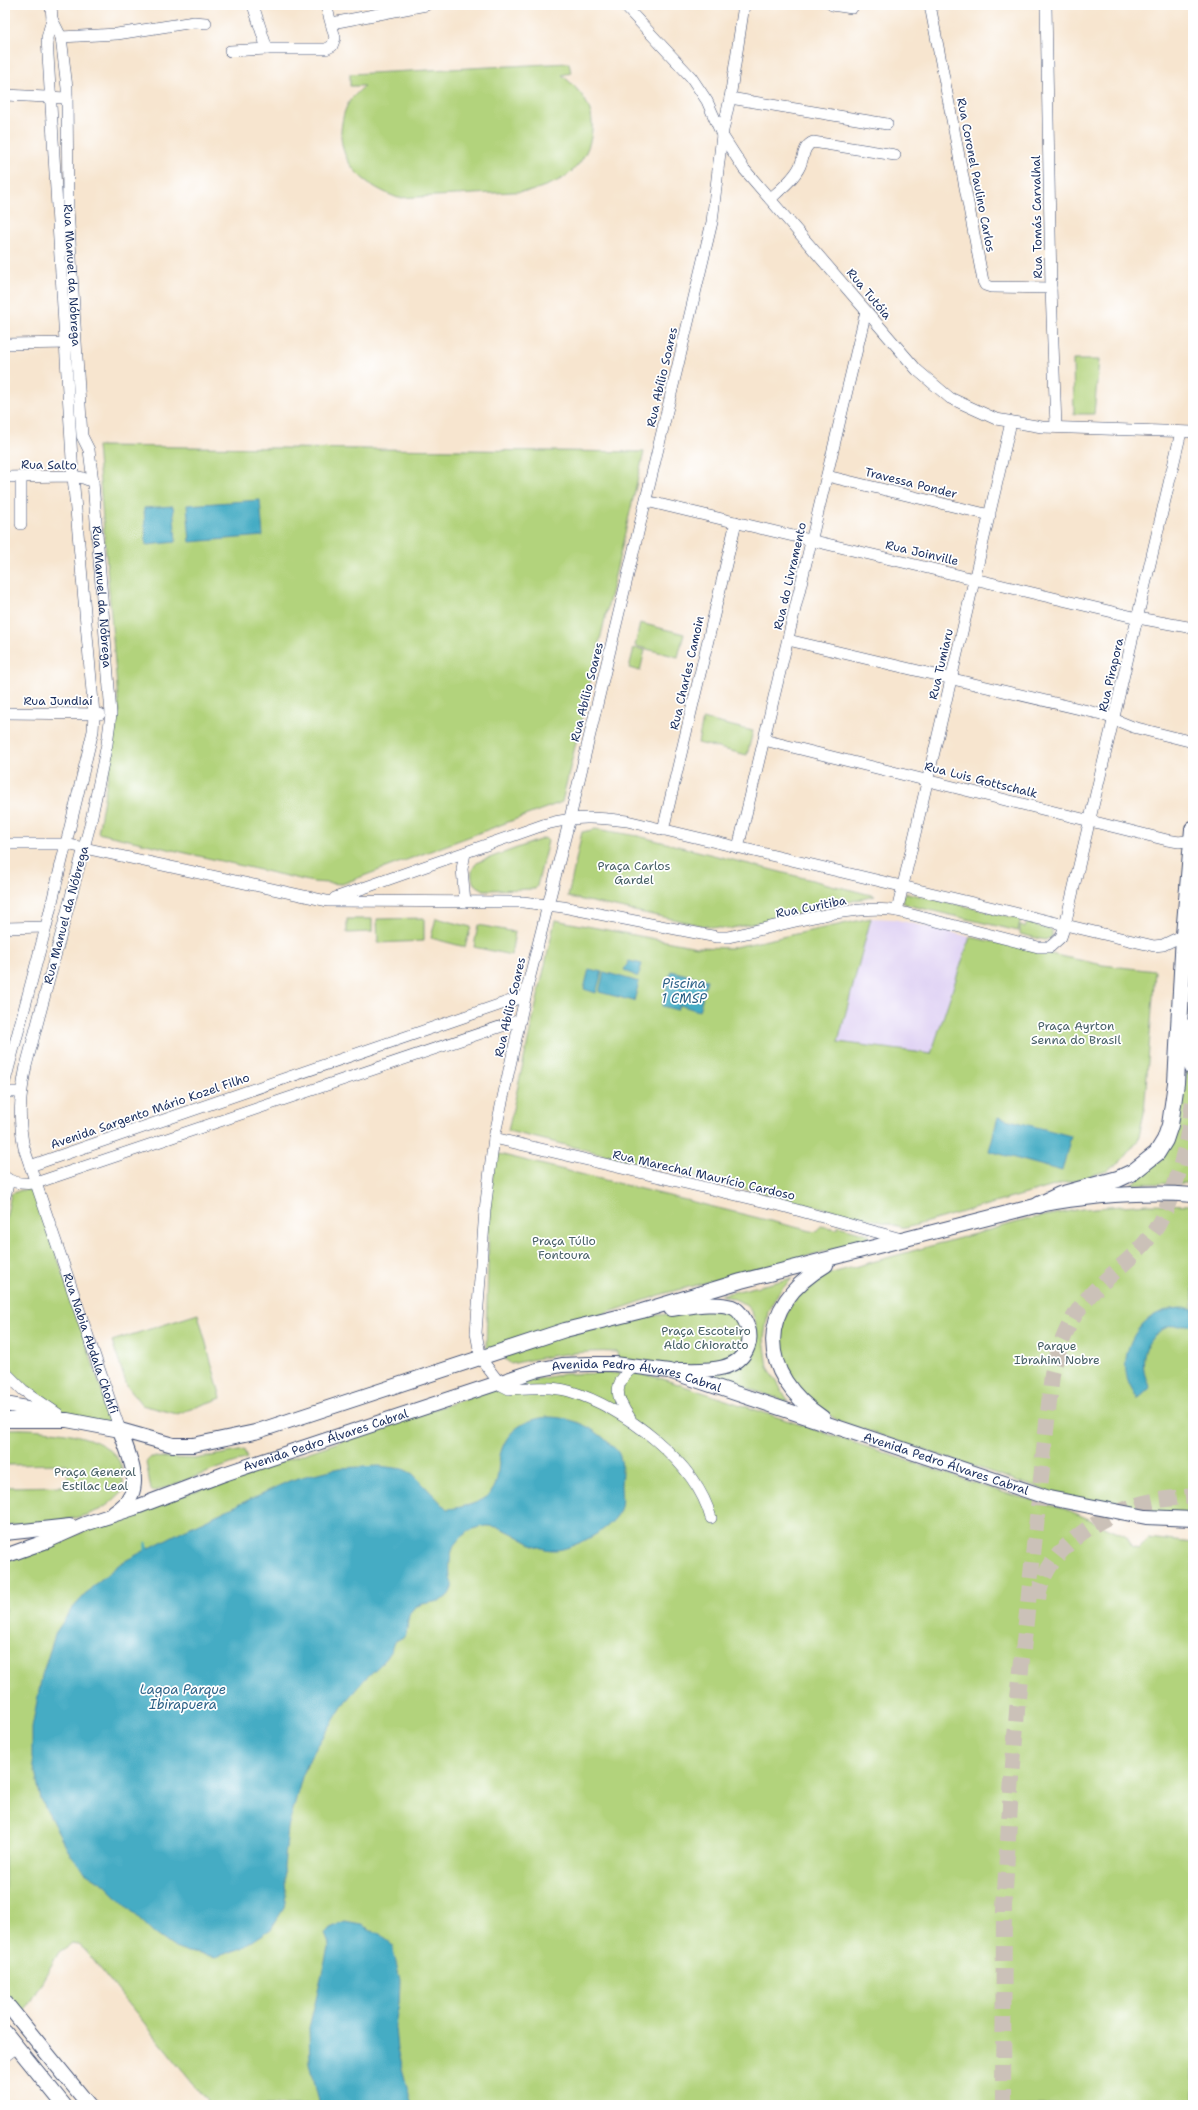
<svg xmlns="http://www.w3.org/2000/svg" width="1198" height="2110" font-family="'Shantell Sans',sans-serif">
<rect width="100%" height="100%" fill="#fff"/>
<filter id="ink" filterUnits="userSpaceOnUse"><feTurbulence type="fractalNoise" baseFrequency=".025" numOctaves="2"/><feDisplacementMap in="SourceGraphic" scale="8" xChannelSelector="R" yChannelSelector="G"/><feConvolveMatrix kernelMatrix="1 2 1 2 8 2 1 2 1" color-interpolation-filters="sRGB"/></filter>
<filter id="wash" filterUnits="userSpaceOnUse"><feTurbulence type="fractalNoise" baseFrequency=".012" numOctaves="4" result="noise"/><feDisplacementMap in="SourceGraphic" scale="16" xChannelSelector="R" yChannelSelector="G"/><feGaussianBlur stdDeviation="0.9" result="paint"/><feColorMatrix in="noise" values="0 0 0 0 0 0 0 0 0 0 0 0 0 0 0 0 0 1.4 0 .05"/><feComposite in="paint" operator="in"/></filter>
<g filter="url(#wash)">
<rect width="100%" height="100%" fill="#f7e5cf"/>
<path fill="#e1d4f4" d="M871,918L893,919L970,937L931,1054L838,1042Z"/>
<path fill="#b2d37b" stroke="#66816c" d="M569,63L571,73L562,75C574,85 587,98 591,114C596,139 584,165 563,178C553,184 542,187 531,191L398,198C367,186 340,167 341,131C342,120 344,109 351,99C355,95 360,90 364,86H350V74Z
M1073,360H1099L1094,414H1074Z
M97,446L644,452L562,802L342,884L313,882L98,833L119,712Z
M640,623L684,634L678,657L635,646Z
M634,648L645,650L640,671L629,668Z
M703,719L753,731L747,755L698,743Z
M596,829L638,836L875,896L728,929L705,926L568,897L582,832Z
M545,838L548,841L537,886L535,889L484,890L474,884C470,876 471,868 478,862Z
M907,893L1021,919L1018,931L908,905L902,902L903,896Z
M424,918V941L378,943L377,919Z
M436,918L471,927L465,947L431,938Z
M871,918L838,1042L931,1054L970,937L1103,965L1155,971L1144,1113L1138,1140L1121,1161L1107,1171L906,1228L508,1131L555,920L697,947L730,948Z
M347,919H372V932L347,933Z
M1027,923L1052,930V937L1045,940L1020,934V926L1025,927Z
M478,925L515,932L511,955L474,947Z
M1193,1046V1183L1131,1184L1158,1163L1169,1148L1185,1083L1190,1047Z
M495,1153L815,1232L821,1226L837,1229L838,1226L869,1234V1240L666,1293L486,1354L489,1213Z
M21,1190H35L113,1424C99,1421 81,1420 68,1414C47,1404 21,1383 5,1366V1224L11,1194Z
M1149,1204L1193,1205V1516L1148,1514L1053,1493L841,1422C776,1388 754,1322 821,1276L1033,1218L1082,1209Z
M793,1278L779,1292L768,1311L764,1339L768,1367L789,1402L710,1376L755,1345C759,1314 751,1302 721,1295Z
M705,1310L731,1312L745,1330V1345L729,1363L668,1367L618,1362L617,1352C580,1350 547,1356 511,1364L503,1357L565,1335L639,1317Z
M198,1314L221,1398L177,1414L142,1405L127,1386L112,1341Z
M615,1373H637L663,1379L1005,1493L1068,1510L1125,1535L1131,1547L1138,1549L1148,1538L1193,1543V2105H211L85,1950L79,1945L71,1944L59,1952L22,2016L5,1995V1562L15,1557L175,1498L505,1385L564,1374Z
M5,1429C34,1428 100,1431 117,1458C124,1468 123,1480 123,1491C115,1498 108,1506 99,1510C71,1523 35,1522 5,1526V1487L68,1486L67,1464L5,1465Z
M244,1450L247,1458L153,1492L151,1490L146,1462L151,1457L195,1459Z"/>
<path fill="#45acc4" stroke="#306e91" d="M260,500L263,536L190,542L187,505Z
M173,506L176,542L146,545L144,508Z
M629,961L642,964L638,977L624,970Z
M589,969L602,972L596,993L584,989Z
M671,971L707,980L699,1011L679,1005L677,1010L662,1006Z
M604,972L639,982L634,1001L599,992Z
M998,1117L1071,1136L1062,1171L989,1151Z
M1188,1308L1193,1309V1326C1153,1318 1132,1354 1150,1388L1138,1399C1135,1394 1131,1388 1129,1383C1119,1360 1132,1328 1153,1316C1164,1309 1175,1308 1188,1308Z
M547,1417C571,1417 592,1426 609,1443C613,1447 619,1451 620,1457C623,1466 622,1474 621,1484C621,1495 624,1505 617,1516C606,1531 584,1542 566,1548C528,1561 504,1506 465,1534C450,1544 449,1560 450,1577C451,1580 453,1585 452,1588C446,1608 423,1598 412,1610C406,1617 409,1628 405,1636L394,1642L391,1650L383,1662L364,1680L345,1702L310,1758L302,1777L288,1828L284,1867L286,1895L284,1908L271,1929L242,1948L216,1957L183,1951L175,1948L154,1933L104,1884L85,1872L71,1856L41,1800L32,1758V1727L42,1675L56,1632L71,1610L94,1585L121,1563L182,1531L289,1481L309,1475L340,1468L379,1466L403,1469L413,1474L447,1509C460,1508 485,1503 492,1491C498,1483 498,1471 499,1461C503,1434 520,1420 547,1417Z
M345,1922L361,1925L380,1934L392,1945L400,1980L399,2004L395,2026L397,2050L412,2105H320L310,2064L309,2028L329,1944L325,1934L330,1928Z"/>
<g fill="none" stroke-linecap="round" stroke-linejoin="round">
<path stroke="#45acc4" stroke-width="3" d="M146,1543V1553"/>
</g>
</g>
<g filter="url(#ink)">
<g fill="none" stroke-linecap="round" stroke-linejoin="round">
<path stroke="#cbc1b8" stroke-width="16" stroke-dasharray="16 8" stroke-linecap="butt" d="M1038,1599C1044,1549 1099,1516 1144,1503C1159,1499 1177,1498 1193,1496
M1003,2105L1004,1907L1010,1805L1018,1698L1052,1374C1060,1342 1071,1313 1096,1289C1116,1269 1140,1253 1156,1228C1176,1197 1189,1136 1193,1100"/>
<defs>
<g id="minor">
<path id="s1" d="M51,5L52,19L61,37L67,88L68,208L77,358L82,436L89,450L93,482L111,714L107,744L90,825L26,1066C20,1096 18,1118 24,1148L120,1430"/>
<path d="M253,5L267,49"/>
<path d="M624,5L691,77L707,101L722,135L744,169L917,370L950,398L996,419L1042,427L1193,432"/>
<path d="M832,5L852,8"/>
<path d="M930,5L983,281L985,285L991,287L1051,288"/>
<path d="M1046,5L1051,288L1056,427"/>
<path d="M332,23L426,5"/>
<path d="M61,37L117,34L194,22L206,23"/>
<path d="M230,51L267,49H326L332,46L335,38L326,5"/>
<path d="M5,95L67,98"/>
<path d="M730,98L887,124"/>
<path d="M770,199C780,190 794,179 800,166C804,157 803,146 813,142L895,155"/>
<path d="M5,344L73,343"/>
<path d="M827,476L990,515"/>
<path d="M5,477L73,476L83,478L93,482"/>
<path d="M21,477V524"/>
<path d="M646,501L1138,618L1193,628"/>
<path d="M788,640L1101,714L1133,727L1193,742"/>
<path d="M5,713L100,714"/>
<path d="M764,740L1167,840L1179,842L1192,840"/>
<path d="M663,830L736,522"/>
<path d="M5,844H66L327,901L523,902L563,907L717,937H728C772,928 854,902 897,911L1038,947H1050L1061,937L1065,925L1181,432"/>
<path d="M738,848L866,311"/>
<path d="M335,898L546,824C578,816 595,817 627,821L1154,946L1163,945L1184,935"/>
<path d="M465,902L462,869L465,853"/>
<path d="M897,911L1011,422"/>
<path d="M5,928L46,927"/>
<path d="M5,1081L46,927L93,731L94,714L73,476L47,38L52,19"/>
<path d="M5,1092H21"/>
<path d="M494,1138L779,1205L905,1240"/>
<path d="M30,1166L525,996"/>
<path d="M5,1177C13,1184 26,1184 36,1183L520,1020"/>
<path d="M5,1196L9,1180"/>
<path d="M5,1372L23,1390L58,1414"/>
<path d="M630,1418C615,1397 612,1383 635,1366"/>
<path d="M711,1518C696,1462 624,1407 569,1391C550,1386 529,1388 509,1389L501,1385L481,1359L476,1333L485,1210L494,1138L528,984L570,818L712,222L722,135L730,98L744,5"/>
<path d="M5,2056L17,2047"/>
</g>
<g id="major">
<path d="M671,1309C689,1307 713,1301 732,1307C740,1310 745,1320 748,1328C750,1333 750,1341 748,1346C738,1374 702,1370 678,1370"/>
<path d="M5,1404L27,1408L53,1415"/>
<path d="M823,1418C757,1374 755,1306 826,1265"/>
<path d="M5,1420H67L120,1430L173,1445H193L255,1432L565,1330L642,1311L741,1281L1039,1205C1089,1196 1142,1191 1193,1195"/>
<path d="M114,1513C119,1509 125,1505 128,1500C143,1481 126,1449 120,1430"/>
<path d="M5,1533L70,1526"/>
<path id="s2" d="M5,1556L47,1541L85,1524L134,1508L224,1474L537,1370L562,1365L588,1364H615L669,1371L1049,1498L1146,1517L1193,1519"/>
<path d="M5,2002L89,2105"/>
<path d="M5,2032L64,2105"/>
</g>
<path id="highway" d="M1186,1027L1190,1056L1193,1068
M1039,1205L1060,1195L1118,1179L1133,1172L1157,1153L1165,1140L1170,1125L1176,1083L1184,935L1193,829"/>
</defs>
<use href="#minor" stroke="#3c4a6f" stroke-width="12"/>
<use href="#major" stroke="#3c4a6f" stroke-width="16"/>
<use href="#highway" stroke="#3c4a6f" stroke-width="18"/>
<use href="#minor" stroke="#fff" stroke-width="11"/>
<use href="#major" stroke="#fff" stroke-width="14"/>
<use href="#highway" stroke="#fff" stroke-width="16"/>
</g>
</g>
<g text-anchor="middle" stroke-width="3.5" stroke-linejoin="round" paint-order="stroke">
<g font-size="12" fill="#1b2f5e" stroke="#fff">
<text transform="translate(976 175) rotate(79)" y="4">Rua Coronel Paulino Carlos</text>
<text transform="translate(1037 217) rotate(-91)" y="4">Rua Tomás Carvalhal</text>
<text dy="4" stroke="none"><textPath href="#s1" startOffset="273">Rua Manuel da Nóbrega</textPath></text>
<text transform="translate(869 294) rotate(50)" y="4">Rua Tutóia</text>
<text transform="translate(662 377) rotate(-77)" y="4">Rua Abílio Soares</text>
<text transform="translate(49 465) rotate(1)" y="4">Rua Salto</text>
<text transform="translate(911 483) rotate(14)" y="4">Travessa Ponder</text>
<text transform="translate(922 553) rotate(13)" y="4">Rua Joinville</text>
<text transform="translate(790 576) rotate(-77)" y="4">Rua do Livramento</text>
<text dy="4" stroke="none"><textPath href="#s1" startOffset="597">Rua Manuel da Nóbrega</textPath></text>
<text transform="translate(941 664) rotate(-77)" y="4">Rua Tumiaru</text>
<text transform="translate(687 673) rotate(-77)" y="4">Rua Charles Camoin</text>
<text transform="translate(1111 675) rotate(-77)" y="4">Rua Pirapora</text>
<text transform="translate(587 692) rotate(-76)" y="4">Rua Abílio Soares</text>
<text x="58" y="705">Rua Jundiaí</text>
<text transform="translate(981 780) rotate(14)" y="4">Rua Luis Gottschalk</text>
<text transform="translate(811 907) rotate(-11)" y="4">Rua Curitiba</text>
<text transform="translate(66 915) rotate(-75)" y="4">Rua Manuel da Nóbrega</text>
<text transform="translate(510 1007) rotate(-77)" y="4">Rua Abílio Soares</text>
<text transform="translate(150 1111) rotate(-19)" y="4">Avenida Sargento Mário Kozel Filho</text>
<text transform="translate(704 1175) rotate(13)" y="4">Rua Marechal Maurício Cardoso</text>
<text dy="4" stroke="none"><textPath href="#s1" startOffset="1366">Rua Nabia Abdala Chohfi</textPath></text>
<text dy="4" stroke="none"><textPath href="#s2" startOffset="665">Avenida Pedro Álvares Cabral</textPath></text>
<text dy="4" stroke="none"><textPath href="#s2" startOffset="341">Avenida Pedro Álvares Cabral</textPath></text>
<text dy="4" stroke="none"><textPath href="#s2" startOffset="989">Avenida Pedro Álvares Cabral</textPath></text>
</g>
<g font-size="12" fill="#486067" stroke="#fff">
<text x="634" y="870">Praça Carlos<tspan x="634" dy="14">Gardel</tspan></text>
<text x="1076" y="1030">Praça Ayrton<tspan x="1076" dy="14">Senna do Brasil</tspan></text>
<text x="564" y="1245">Praça Túlio<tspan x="564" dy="14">Fontoura</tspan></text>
<text x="706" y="1335">Praça Escoteiro<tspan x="706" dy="14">Aldo Chioratto</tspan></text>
<text x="1057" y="1350">Parque<tspan x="1057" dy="14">Ibrahim Nobre</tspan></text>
<text x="95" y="1476">Praça General<tspan x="95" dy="14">Estilac Leal</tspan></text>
</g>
<g font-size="13" font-style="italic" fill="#2c6187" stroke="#fff">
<text x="684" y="988">Piscina<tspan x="684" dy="15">1 CMSP</tspan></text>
<text x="183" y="1694">Lagoa Parque<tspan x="183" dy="15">Ibirapuera</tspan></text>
</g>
</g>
<rect width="1198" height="2110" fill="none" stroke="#fff" stroke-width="20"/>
</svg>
